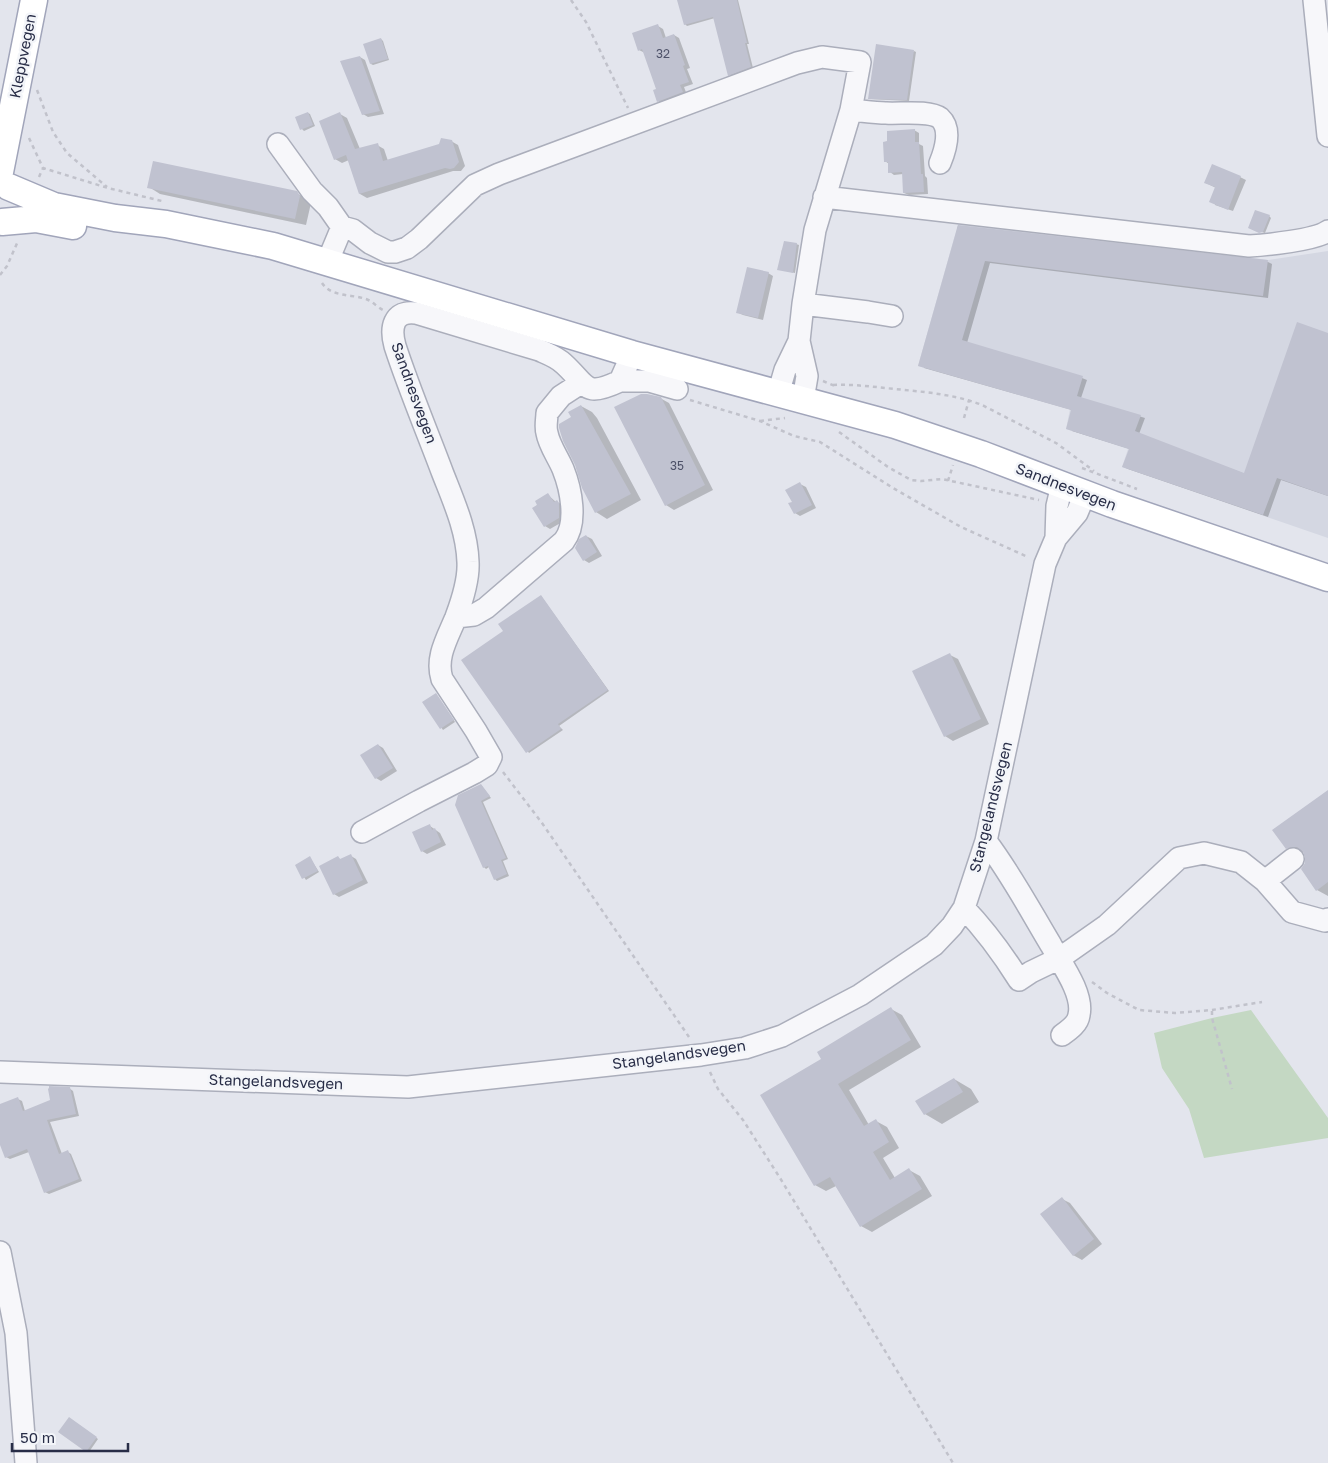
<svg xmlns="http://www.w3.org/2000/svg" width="1328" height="1463" font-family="'Golos Text',sans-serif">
<rect width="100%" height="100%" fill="#e3e5ed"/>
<path fill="#d4d7e2" d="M960,217L1268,260L1328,251V538L1122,467L1128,449L1066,429L1070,409L918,366Z"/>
<path fill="#c4d8c3" d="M1251,1010L1328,1118V1138L1204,1158L1189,1109L1162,1068L1154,1033L1212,1018Z"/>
<path fill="#0003" d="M686,0H738L749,44H747L753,68L731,76L729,75L715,18L687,26L685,24Z
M658,26L663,29L666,38L674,35L679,38L690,68L687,69L693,84L684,87L687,95L663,104L658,101V90L645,53L639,50Z
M381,39L383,41L389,60L373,65L371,64Z
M914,51L916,52L909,101L869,99Z
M360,57L365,60L384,114L368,117L363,114Z
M308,113L310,114L315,126L304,131L302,129L297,117Z
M340,114L347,118L360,149L377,145L384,149L388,161L451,141L458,145L465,166L461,171H453L367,198L360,194L349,160L342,163L335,159Z
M914,130L919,133V144L923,146L925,176L927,178L928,194L909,195L904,193L903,174L894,175L890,172L889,164L885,161Z
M1240,177L1246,180L1233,211L1215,205L1216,188L1206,183Z
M149,187L296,193L308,199L311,203L306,225L160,194Z
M1269,216L1271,218L1265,233L1252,229Z
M958,226L1268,262L1272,264L1268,298L990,263L967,343L1082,378L1087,380L1081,398L1145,418L1139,434L1245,474L1328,334V496L1281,480L1268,517L1128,469L1124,467L1130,449L1072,431V410L924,368Z
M796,244L799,245L795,273L779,269L782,249Z
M768,273L773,276L763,320L743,315L737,312Z
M660,398L669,403L713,490L674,510L666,505Z
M581,406L592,412L597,418L641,500L607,519L596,512Z
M800,484L806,487L816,508L800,516L795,513L793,502Z
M548,495L556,502L562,504L564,521L550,529L545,526L534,508Z
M586,536L592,539L602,556L589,563L584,560L576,547Z
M541,596L609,691L559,726L563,730L529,753L463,660L505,631Z
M950,655L958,659L989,724L953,741L945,736Z
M436,694L455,722L443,730L424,703Z
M378,745L383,748L397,771L381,781L376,778Z
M481,785L491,798L483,802L508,859L503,861L509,876L497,881L495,879L489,867L486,869L484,867L457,805Z
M1328,792V896L1317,890L1306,864L1307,857L1304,852L1298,854L1287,848Z
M430,826L440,833L446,845L427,854L422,851Z
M351,856L356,859L368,883L339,897L334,894L338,858L342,860Z
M310,858L319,872L306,880L296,865Z
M891,1009L902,1015L921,1047L849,1090L869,1125L876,1121L887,1127L899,1148L883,1158L895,1178L909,1170L920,1176L932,1196L872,1232L861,1226L836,1186L826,1191L815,1185L823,1059Z
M954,1079L971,1089L979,1102L942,1124L925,1114L917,1101Z
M69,1088L73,1091L79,1116L50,1122L62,1154L68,1152L71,1154L82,1181L49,1194L45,1192L29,1152L10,1159L6,1157L0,1141V1106L18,1099L22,1101L25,1111L51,1101Z
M1062,1199L1070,1203L1102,1244L1082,1260L1073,1255Z
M69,1419L98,1439L89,1452L60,1432Z"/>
<path fill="#c0c2d0" d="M677,0H737L747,43H745L751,67L728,76L713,17L684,25Z
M658,24L663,38L674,34L685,65L683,66L689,82L680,85L683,92L657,102L653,90L656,89L642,49L638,51L632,33Z
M381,38L388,59L370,64L363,44Z
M876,44L914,50L907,100L868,99Z
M360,56L380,111L362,115L340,61Z
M308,112L313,125L300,130L295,117Z
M340,112L355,149L378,143L383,161L439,144L441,138L452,140L459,162L454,168L450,169L445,168L359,194L346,155L334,160L319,121Z
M915,129V142H919L921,174H923L924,192L903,193L902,172L888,173V162H884L883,142L887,141V131Z
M153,161L297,191L300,196L295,219L147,188Z
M1212,164L1241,176L1228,210L1209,202L1215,187L1204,183Z
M1255,210L1270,215L1263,232L1259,233L1248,228Z
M958,225L1268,260L1263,296L985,261L962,340L1083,376L1077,396L1141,415L1135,431L1244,473L1297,322L1328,333V496L1277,478L1263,515L1122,467L1129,449L1066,429L1071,410L918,366Z
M784,241L797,243L793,273L777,270Z
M747,267L769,272L758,318L736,313Z
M641,394H647L661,397L705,485L665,506L614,407Z
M581,405L631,494L595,513L582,488L575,465L563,441L559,428V424L571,417L568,412Z
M800,482L812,505L794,514L788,503L792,502L785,490Z
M548,493L554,502L557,500L559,503V518L544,527L532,508L537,505L535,501Z
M586,535L597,552L583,561L575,548L579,539Z
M541,595L608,690L558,724L561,729L526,753L461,660L503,631L498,624Z
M950,653L981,719L944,737L912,671Z
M436,693L454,720L440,729L422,702Z
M378,744L393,768L375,779L360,755Z
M481,784L490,796L481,801L506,858L501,860L507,874L494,880L488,866L483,868L455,805L458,795Z
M1328,790V882L1316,891L1301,869L1305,863V857L1303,852L1297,847H1292L1286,849L1272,830Z
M430,824L432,830L435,828L441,842L421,852L412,832Z
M351,854L363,880L333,895L319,866L338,856L340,859Z
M310,856L318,871L302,879L295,865Z
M891,1007L911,1040L838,1084L864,1126L876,1119L889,1142L873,1152L890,1180L909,1168L922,1189L860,1227L830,1177L814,1186L760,1095L821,1059L817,1052Z
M954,1078L963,1092L924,1115L915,1101Z
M49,1086L70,1087L76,1114L47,1120L59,1154L68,1150L79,1179L44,1193L27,1149L5,1158L0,1145V1104L18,1097L23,1111L50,1100L48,1089L49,1088Z
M1062,1197L1094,1239L1073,1256L1040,1214Z
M69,1417L97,1437L86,1452L58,1432Z"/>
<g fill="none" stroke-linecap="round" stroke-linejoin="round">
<defs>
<path id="minor" d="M1314,0L1328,136
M851,110C863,111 874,113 886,113C900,114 929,110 940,118C952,129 945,151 940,163
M278,144L312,191L328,207L342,227L353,230L370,243L388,252H395L407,248L419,239L475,185L499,174L797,63L822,57L860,62L851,110L815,230L803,304L799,341L807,376L803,400
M824,197L1249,246C1266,245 1316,240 1328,231
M327,263L342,227
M803,304L868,312L892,316
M620,381H649L677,389
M778,394L785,370L799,341
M1056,538L1057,506L1062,485
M456,617L474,615L486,608L564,541C578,523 571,489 563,469C558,457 549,445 547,433C545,427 547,419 547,413L561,396L581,383
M362,832L419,801L474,773L487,765L491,757L476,731L442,679C435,657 448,637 456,617C462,601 469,580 468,562C467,531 454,502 443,474C427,431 409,389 395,346C390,328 393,310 416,313L539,350C548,354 557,357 564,364C588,386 584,398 620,381L632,354
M986,841C1011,874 1030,910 1051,945C1061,963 1084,994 1079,1015C1078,1024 1069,1030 1062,1035
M1265,881L1293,859
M964,908C986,931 1002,953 1019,980L1031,972L1060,958L1107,925L1179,858L1204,853L1241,862L1265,881L1292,912L1325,921L1328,919
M0,1072L408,1087L701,1055L745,1048L782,1036L860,995L934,945L952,926L964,908L986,841L1045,564L1056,538L1077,513L1085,494
M0,1252L16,1333L26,1463"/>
<path id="major" d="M0,172L34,0
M9,187L54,206L115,218L166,224L273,246L632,354L895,425L981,454L1112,504L1328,578
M2,222L36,219L73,226"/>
</defs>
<use href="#minor" stroke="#abaebb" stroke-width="24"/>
<use href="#major" stroke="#a1a5ba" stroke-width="29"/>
<path stroke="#c1c2cb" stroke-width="2.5" stroke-dasharray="4 4" stroke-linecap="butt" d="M571,0L586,22L628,108
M37,90L53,132L67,153L107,187
M29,138L43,168L108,188L162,201
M39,177L43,168
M0,275L7,266L18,241
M322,283C331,297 351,294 366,299C372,301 377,307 383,310
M823,381L835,386
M833,385C854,384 874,387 895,389C924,392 954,394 982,405L1056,443L1094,471
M690,400L760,421L794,436L820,442L893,488L961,527L1028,557
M964,418L969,400
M760,421L785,418
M839,432L888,467L911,480L921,481L942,479L1039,500
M1082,468L1137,489
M948,481L953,465
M503,772L542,823L689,1037
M1092,982L1107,993L1139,1010L1175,1013L1212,1010L1262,1002
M1212,1011V1018L1232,1089
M710,1072L718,1089L743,1120L780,1178L953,1463"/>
<use href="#minor" stroke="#f7f7fa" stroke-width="21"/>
<use href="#major" stroke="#fff" stroke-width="26"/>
</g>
<g text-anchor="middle" stroke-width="5" stroke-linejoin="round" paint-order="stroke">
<g font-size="12" fill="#4e5269">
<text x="663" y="58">32</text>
<text x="677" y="470">35</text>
</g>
<g font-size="15" fill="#282d47" stroke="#f3f5f9">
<text transform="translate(23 56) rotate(-79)" y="5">Kleppvegen</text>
<text transform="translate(414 393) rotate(70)" y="5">Sandnesvegen</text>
<text transform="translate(1066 487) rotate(21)" y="5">Sandnesvegen</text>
<text transform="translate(991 807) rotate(-76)" y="5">Stangelandsvegen</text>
<text transform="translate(679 1055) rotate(-8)" y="5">Stangelandsvegen</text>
<text transform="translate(276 1082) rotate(2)" y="5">Stangelandsvegen</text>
</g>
</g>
<path d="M12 1443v8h116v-8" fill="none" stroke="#282d47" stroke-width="2.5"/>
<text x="20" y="1443" font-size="15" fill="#282d47" stroke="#f3f5f9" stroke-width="4" paint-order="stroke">50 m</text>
</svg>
